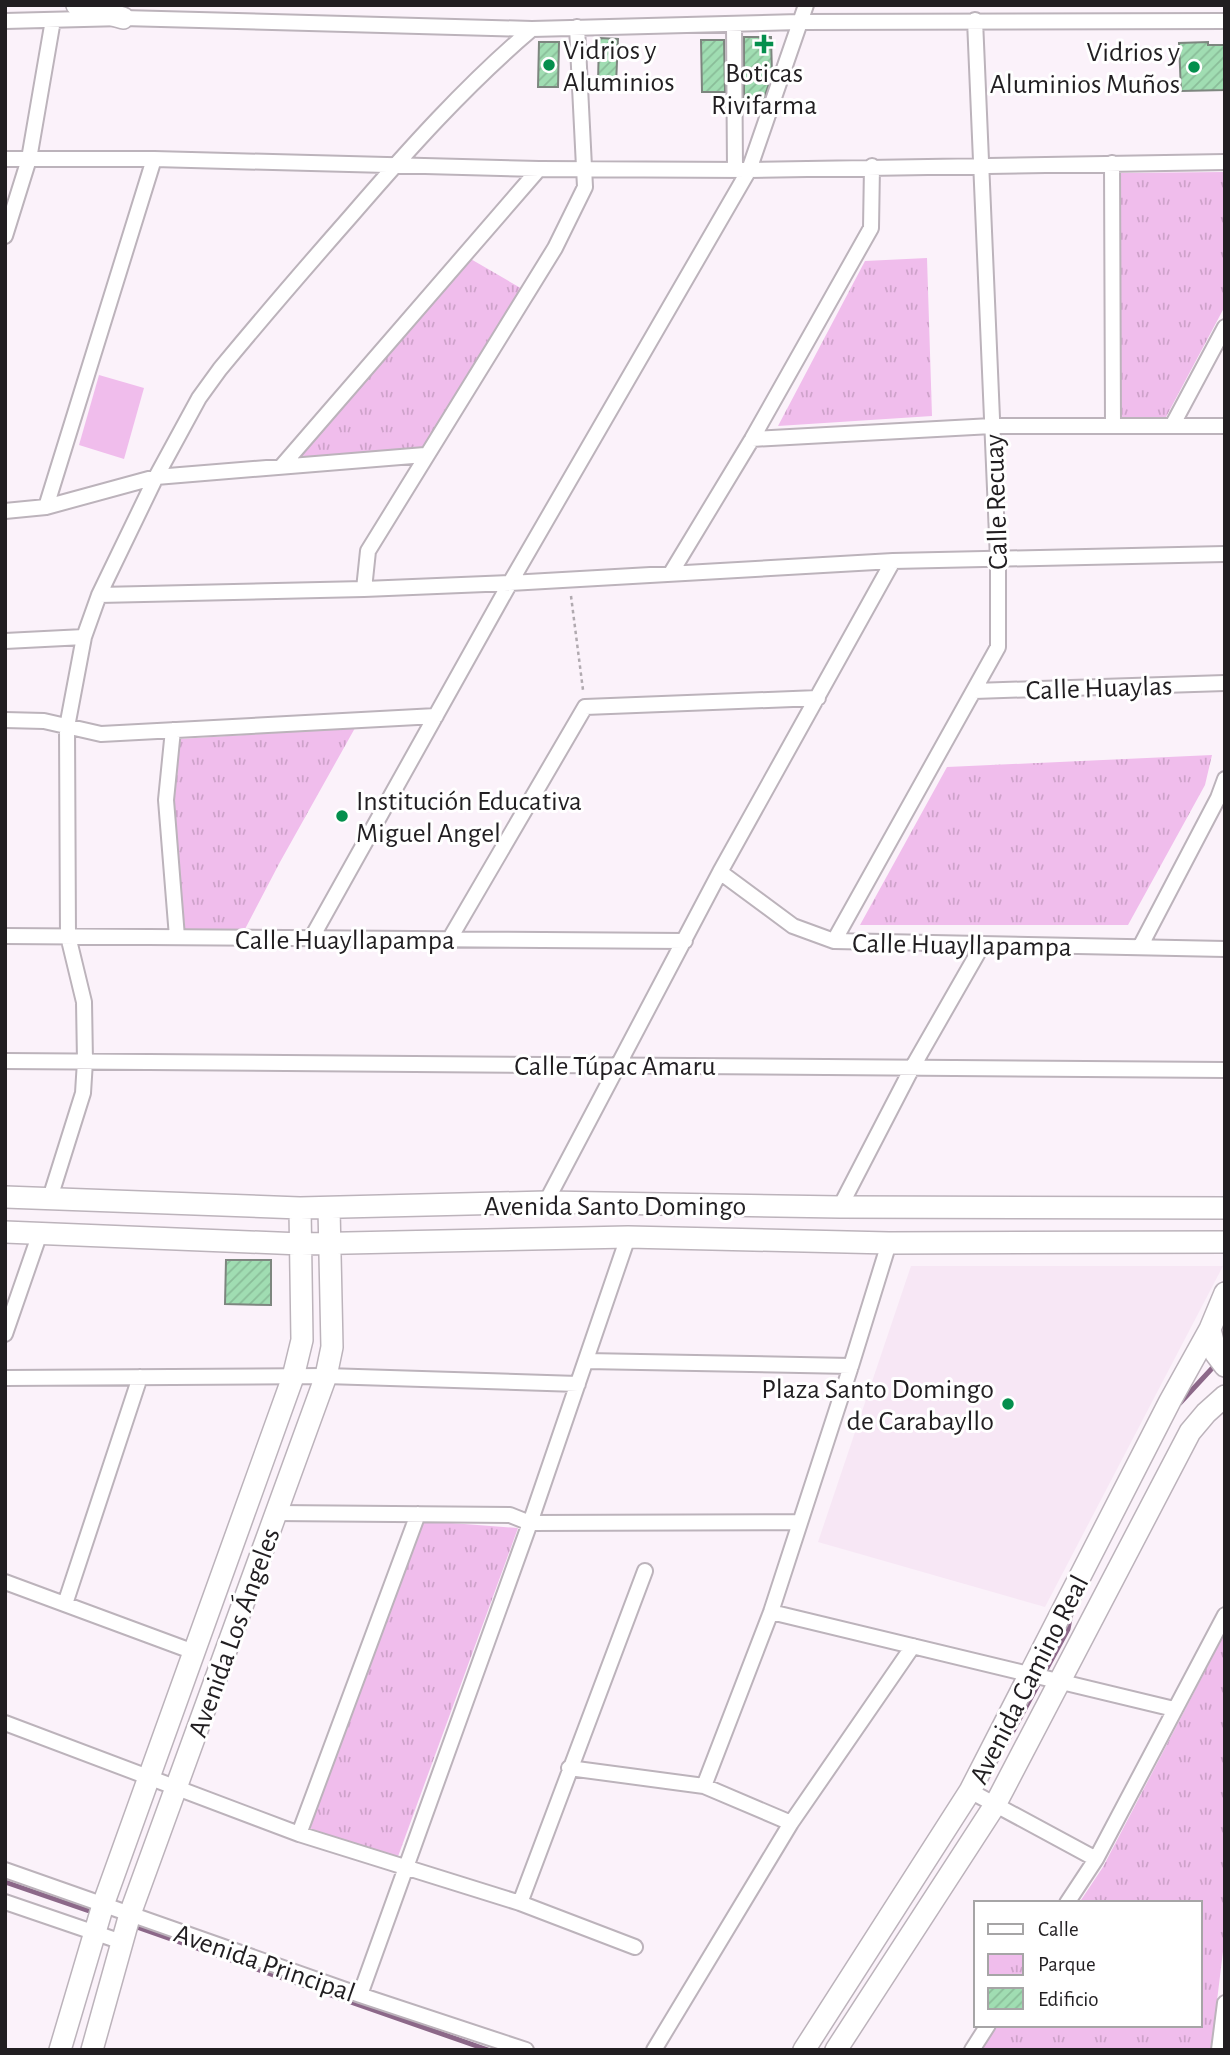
<svg xmlns="http://www.w3.org/2000/svg" width="1230" height="2055" font-family="'Alegreya Sans',sans-serif">
<defs>
<pattern id="park-tufts" width="24" height="20" patternUnits="userSpaceOnUse" patternTransform="scale(1.75)"><rect width="24" height="20" fill="#f0bdec"/><path d="M3 7l-1-3M5 7V3M7 7l1-3M15 17l-1-3M17 17v-4M19 17l1-3" fill="none" stroke="#cea2ca"/></pattern>
<pattern id="building-hatch" width="6" height="6" patternUnits="userSpaceOnUse" patternTransform="scale(1.75)"><rect width="6" height="6" fill="#a0ddb2"/><path d="M-1 1l2-2M0 6l6-6M5 7l2-2" fill="none" stroke="#8abd99"/></pattern>
</defs>
<rect width="100%" height="100%" fill="#fbf2fa"/>
<path fill="#f7e7f5" d="M911,1266H1223L1045,1607L818,1542Z"/>
<path fill="#f0bdec" d="M99,375L144,388L124,459L79,445Z"/>
<path fill="url(#park-tufts)" d="M1225,172V306L1166,417L1120,419L1121,173Z
M469,258L524,290L422,448L296,459Z
M927,258L932,416L778,426L865,261Z
M355,728L280,862L245,929L185,930L173,800L179,739Z
M1212,755L1205,785L1128,925H860L947,767Z
M424,1521L518,1528L396,1862L309,1828Z
M1225,1633V1935L1211,2050H980L997,2025H1200V1903H1079L1103,1867Z"/>
<g fill="none" stroke-linecap="round" stroke-linejoin="round">
<path stroke="#8c6889" stroke-width="5" d="M1180,1403L1216,1364
M1007,1742L1068,1629L1071,1614
M5,1882L95,1913
M131,1925L488,2050"/>
</g>
<path fill="url(#building-hatch)" stroke="#7d867f" stroke-width="2" d="M744,37H771L772,75L764,98L744,99Z
M599,38L618,39L616,84H598Z
M701,40H724L725,92H702Z
M539,42H559L558,87H538Z
M1208,42V45H1225V90L1181,91L1179,43Z
M226,1260H271V1305L225,1304Z"/>
<g fill="none" stroke-linecap="round" stroke-linejoin="round">
<defs>
<path id="street" d="M5,21L123,18L532,29L799,22L1225,21
M734,24L735,170
M5,159H154L539,169L749,170L1225,162
M1112,163L1113,426
M5,236L29,159L53,20
M1172,426L1225,327
M752,439L992,426H1225
M281,467L539,169
M46,507L154,159
M5,511L46,507L156,477L425,455
M671,573L752,439L871,228L872,166
M364,589L368,551L555,248L585,187L577,27
M99,595L364,589L510,583L893,561L1225,554
M5,641L84,637
M974,691L1225,683
M5,720L44,721L101,734L436,716
M173,730L166,800L177,937
M720,872L793,926L834,941L1225,949
M5,936L685,941
M311,939L510,583L749,170L806,5
M449,940L585,707L818,698
M834,941L998,647V559L975,20
M1140,947L1218,798L1225,779
M5,1061L1225,1070
M50,1198L83,1093L85,1061L84,1002L68,936L67,727L84,637L99,595L156,477L199,398L220,369C263,317 307,266 351,216C408,150 466,85 532,29
M546,1202L720,872L893,561
M840,1207L912,1068L983,944
M5,1334L40,1233
M586,1361L851,1366
M5,1378L326,1376L578,1384
M276,1513L510,1515L530,1523L800,1522
M5,1582L194,1652
M65,1604L140,1377
M771,1612L1174,1709
M5,1723L299,1834L520,1903L635,1947
M569,1768L704,1786L791,1823
M704,1786L771,1612L851,1366L889,1243
M970,1791L1096,1859
M299,1834L418,1514
M5,1870L360,1995L526,2050
M5,1902L122,1942
M520,1903L645,1571
M1067,1903L1096,1859L1225,1615
M360,1995L530,1523L628,1237
M654,2050L791,1823L913,1646
M972,2050L988,2025
M1219,2050L1225,2003"/>
<path id="secondary" d="M77,5L123,18
M5,1197L300,1208L546,1202L840,1207L1225,1208
M5,1232L301,1244L628,1237L889,1243L1225,1242
M1210,1329L1216,1354L1225,1366
M60,2050L103,1905L293,1377L302,1340L300,1208
M92,2050L130,1914L326,1376L332,1347L329,1208
M804,2050L970,1791L1170,1401L1210,1329L1225,1293
M836,2050L995,1805L1190,1432L1206,1413L1225,1396"/>
</defs>
<use href="#street" stroke="#bcb3bb" stroke-width="18"/>
<use href="#secondary" stroke="#bcb3bb" stroke-width="24"/>
<path stroke="#b1aab0" stroke-width="2.5" stroke-dasharray="3.5 3.5" stroke-linecap="butt" d="M571,596L583,690"/>
<use href="#street" stroke="#fff" stroke-width="14"/>
<use href="#secondary" stroke="#fff" stroke-width="21"/>
</g>
<g fill="#048f4d" stroke="#fff" stroke-width="2.5">
<path d="M760.5 33.5h7v7h7v7h-7v7h-7v-7h-7v-7h7z"/>
<circle cx="549" cy="65" r="7"/>
<circle cx="1194" cy="67" r="7"/>
<circle cx="342" cy="816" r="7"/>
<circle cx="1008" cy="1404" r="7"/>
</g>
<g text-anchor="middle" stroke-width="6" stroke-linejoin="round" paint-order="stroke">
<g font-size="28" fill="#211e21" stroke="#fff" text-anchor="start">
<text x="563" y="59">Vidrios y<tspan x="563" dy="32">Aluminios</tspan></text>
<text x="1180" y="61" text-anchor="end">Vidrios y<tspan x="1180" dy="32">Aluminios Muños</tspan></text>
<text x="764" y="82" text-anchor="middle">Boticas<tspan x="764" dy="32">Rivifarma</tspan></text>
<text x="356" y="810">Institución Educativa<tspan x="356" dy="32">Miguel Angel</tspan></text>
<text x="994" y="1398" text-anchor="end">Plaza Santo Domingo<tspan x="994" dy="32">de Carabayllo</tspan></text>
</g>
<g font-size="28" fill="#211e21" stroke="#fff">
<text transform="translate(995 502) rotate(-92)" y="10">Calle Recuay</text>
<text transform="translate(1099 687) rotate(-2)" y="10">Calle Huaylas</text>
<text x="345" y="949">Calle Huayllapampa</text>
<text transform="translate(962 944) rotate(1)" y="10">Calle Huayllapampa</text>
<text x="615" y="1075">Calle Túpac Amaru</text>
<text x="615" y="1215">Avenida Santo Domingo</text>
<text transform="translate(233 1632) rotate(-70)" y="10">Avenida Los Ángeles</text>
<text transform="translate(1028 1679) rotate(-63)" y="10">Avenida Camino Real</text>
<text transform="translate(265 1962) rotate(19)" y="10">Avenida Principal</text>
</g>
</g>
<rect width="1230" height="2055" fill="none" stroke="#211e21" stroke-width="14"/>
<rect x="974" y="1901" width="228" height="126" fill="#ffffff" stroke="#a6a5a6" stroke-width="2"/>
<rect x="988" y="1924" width="35" height="10" fill="#ffffff" stroke="#a6a5a6" stroke-width="2"/>
<text x="1038" y="1936" font-size="21" fill="#211e21">Calle</text>
<rect x="988" y="1954" width="35" height="21" fill="url(#park-tufts)" stroke="#a6a5a6" stroke-width="2"/>
<text x="1038" y="1971" font-size="21" fill="#211e21">Parque</text>
<rect x="988" y="1988" width="35" height="21" fill="url(#building-hatch)" stroke="#a6a5a6" stroke-width="2"/>
<text x="1038" y="2006" font-size="21" fill="#211e21">Edificio</text>
</svg>
